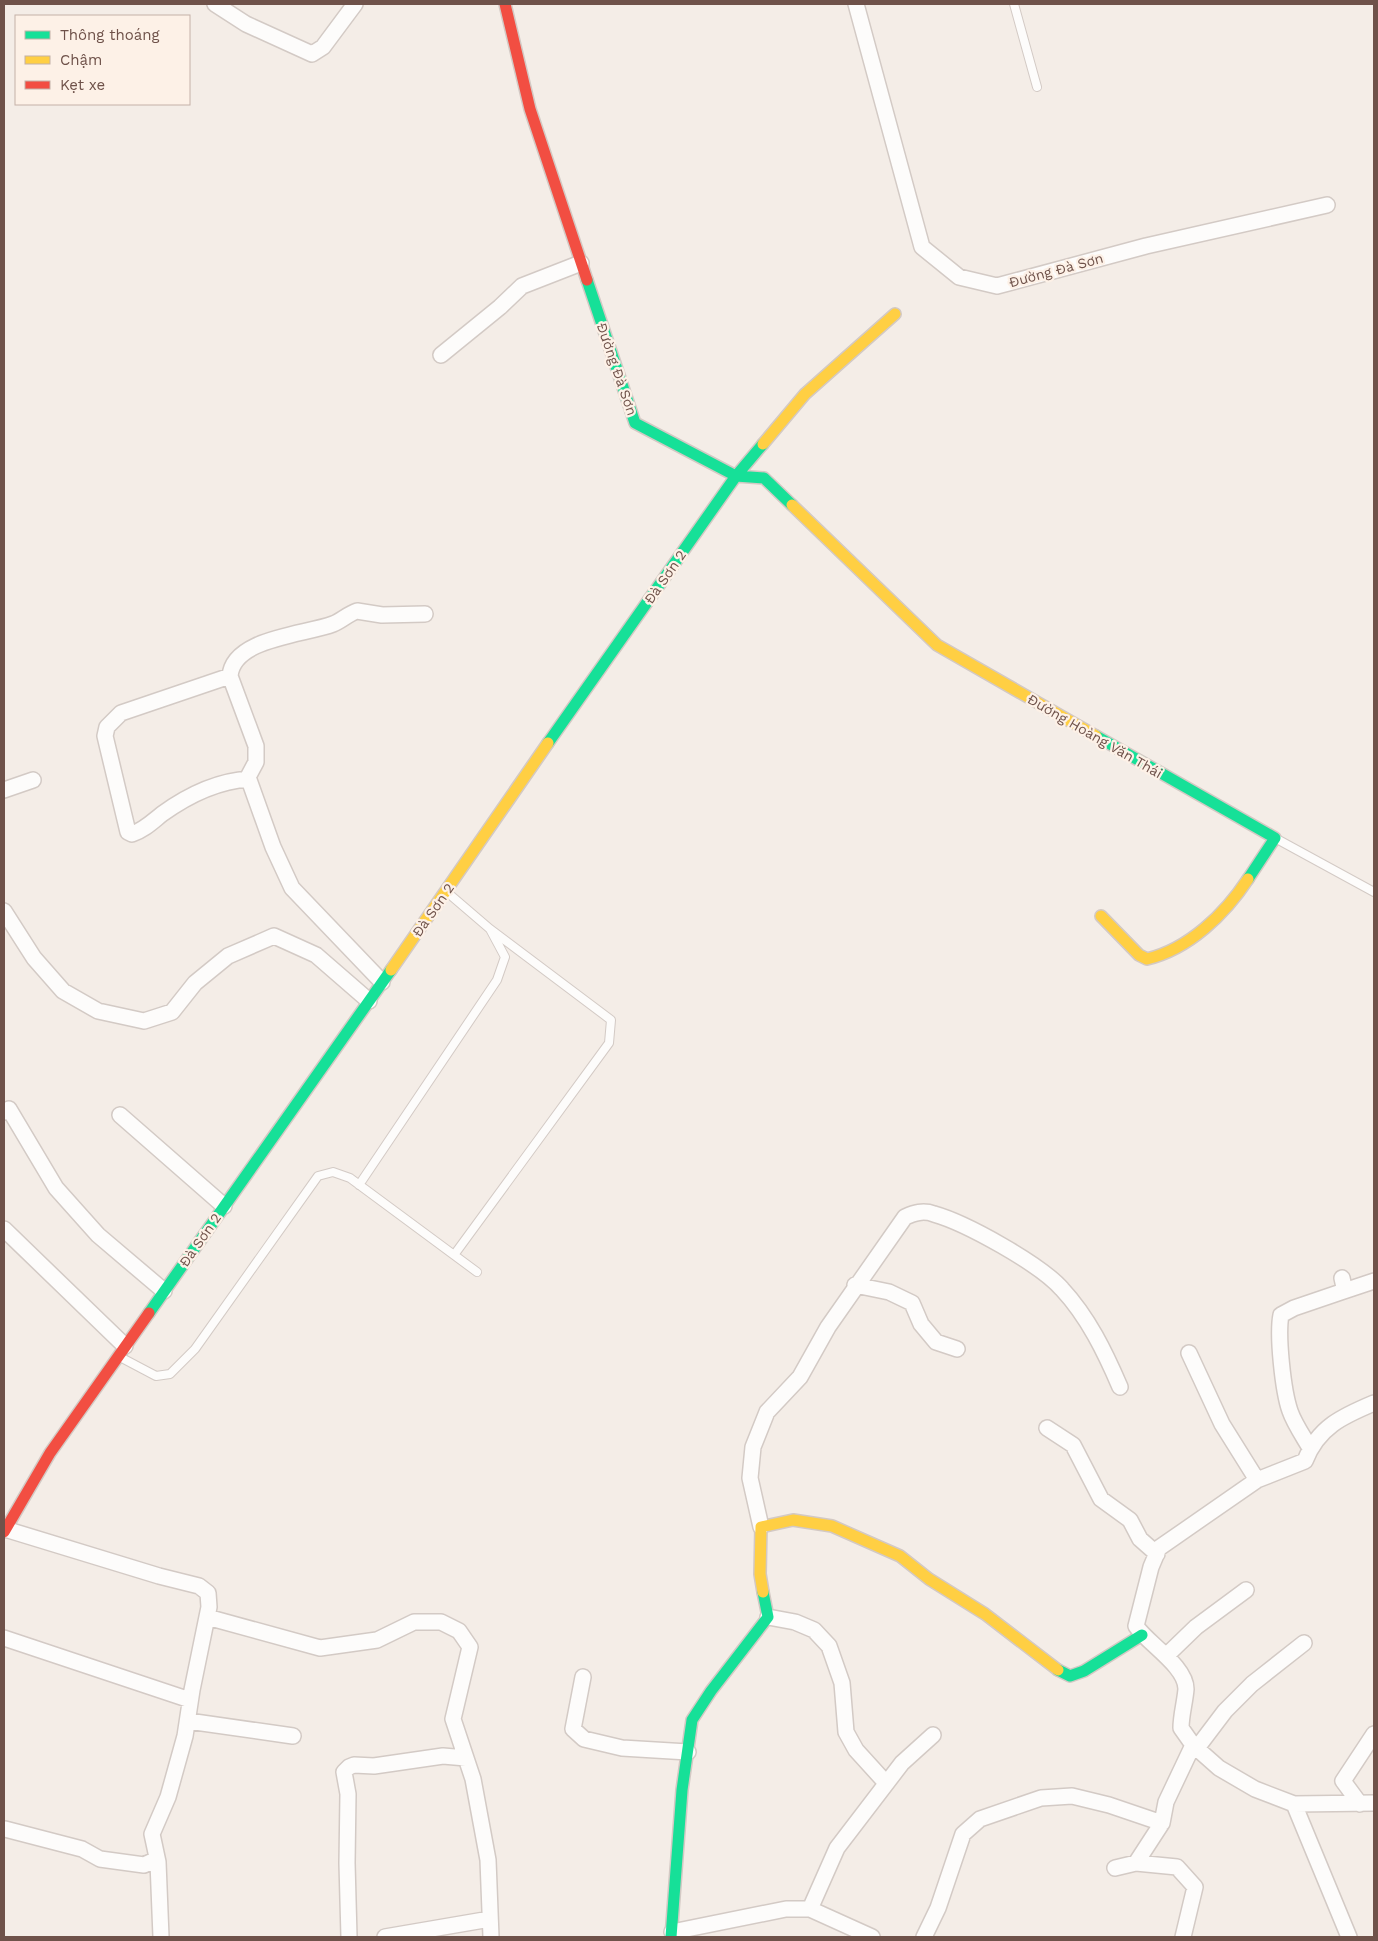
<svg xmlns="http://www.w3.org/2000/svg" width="1378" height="1941" font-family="'Work Sans',sans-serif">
<rect width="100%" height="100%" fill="#f4ede7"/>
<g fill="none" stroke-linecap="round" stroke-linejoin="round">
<defs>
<path id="lane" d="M1014,4L1037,87
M1275,838L1374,892
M359,1185L497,980L505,957L490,929L448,893
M454,1255L609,1043L611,1020L490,929
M120,1357L156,1376L170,1374L195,1349L318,1176L333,1172L350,1178L477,1272"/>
<path id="street" d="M215,4L246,24L312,54L323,47L355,4
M856,4L922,247L959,277L997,286L1146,246L1327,205
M441,355L500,307L522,286L581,263
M230,676L121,713L107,727L105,736L128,832L132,834C144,830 152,822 162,814C187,796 217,781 249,779
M4,790L33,780
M4,911L34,958L63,991L98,1011L144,1021L172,1012L195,983L228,956L274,936L316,955L369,1001
M382,982L292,888L273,847L248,777L256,762V746L230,676C233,638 304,635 333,624C341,621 348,614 357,611L382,615L425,614
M4,1112L9,1109L56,1188L98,1235L164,1291
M120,1115L224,1206
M4,1229L125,1346
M855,1285L889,1292L912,1303L921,1324L936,1342L957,1349
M1341,1292L1374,1281
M1189,1353L1222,1424L1257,1480
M1047,1428L1073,1445L1101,1499L1130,1520L1140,1539L1157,1554
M1310,1448C1303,1436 1294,1423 1290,1411C1283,1391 1277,1335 1281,1315L1294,1308L1341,1292L1344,1287L1342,1278
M761,1527L750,1478L753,1447L767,1412L800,1377L828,1327L905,1217C914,1213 923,1210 934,1214C966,1223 1040,1264 1062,1289C1088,1317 1105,1352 1120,1387
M5,1529L159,1576L199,1586L208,1593L209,1607L192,1690L185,1736L168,1797L152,1834L158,1862L161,1937
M207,1617L320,1648L377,1640L414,1622H441L459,1631L470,1647L453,1719L473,1779L488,1860L491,1937
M768,1617L795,1622L814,1630L829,1646L842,1683L846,1732L856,1750L886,1783
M4,1638L190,1700
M1166,1656L1196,1627L1246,1590
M583,1677L573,1729L584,1739L622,1748L688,1752
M188,1721L293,1736
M1193,1745L1219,1768L1255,1789L1294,1804L1374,1803
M1197,1748L1225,1711L1252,1684L1304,1643
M1294,1804L1349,1937
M1360,1804L1343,1781L1374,1734
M5,1829L82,1849L100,1859L144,1865L157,1859
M1136,1863L1162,1823L1166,1802L1193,1745L1181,1728C1181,1715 1185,1702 1186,1689C1186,1666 1147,1643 1136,1626L1151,1567L1159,1548L1257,1480L1305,1461C1318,1427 1343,1416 1374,1403
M1115,1868L1136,1863L1177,1867L1195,1887L1183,1937
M810,1909L837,1848L902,1763L933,1735
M672,1932L786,1909H810L872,1937
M349,1937L347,1863L348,1794L344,1772L349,1767L354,1765L374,1766L443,1756L466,1758
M385,1937L490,1919
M924,1937L938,1908L963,1834L980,1819L1041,1798L1072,1796L1109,1805L1162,1823"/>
<path id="fast" d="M587,280L635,423L736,476L764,478L792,505
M1096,736L1275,838L1248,879
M548,743L736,476L763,444
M149,1313L391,970
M1058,1670L1070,1676L1084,1671L1142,1635
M671,1937L682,1790L692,1720L711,1691L768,1617L763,1592"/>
<path id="slow" d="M763,444L805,394L895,314
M792,505L937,645L1096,736
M1101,916L1139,955L1147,959C1189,949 1225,914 1248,879
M391,970L548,743
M763,1592L760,1574L761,1527L793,1520L832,1526L900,1556L929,1579L985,1614L1058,1670"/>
<path id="jam" d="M505,4L530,109L587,280
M4,1532L50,1453L149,1313"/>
</defs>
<use href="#lane" stroke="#d3cac5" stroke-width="10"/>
<use href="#street" stroke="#d3cac5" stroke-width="18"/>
<use href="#fast" stroke="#d3c9c4" stroke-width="14"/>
<use href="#slow" stroke="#d3c9c4" stroke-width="14"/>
<use href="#jam" stroke="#d3c9c4" stroke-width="14"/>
<use href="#lane" stroke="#fdfcfb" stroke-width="8"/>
<use href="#street" stroke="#fdfcfb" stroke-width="15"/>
<use href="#fast" stroke="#16e098" stroke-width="11"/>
<use href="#slow" stroke="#ffcf43" stroke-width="11"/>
<use href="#jam" stroke="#f24e42" stroke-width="11"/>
</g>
<g text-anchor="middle" stroke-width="4.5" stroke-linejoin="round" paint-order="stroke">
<g font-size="14" fill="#6f524a" stroke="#fdf1e7">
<text transform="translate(1056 270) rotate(-15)" y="5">Đường Đà Sơn</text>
<text transform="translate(617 369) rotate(71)" y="5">Đường Đà Sơn</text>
<text transform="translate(665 577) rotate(-55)" y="5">Đà Sơn 2</text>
<text transform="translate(1095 736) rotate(30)" y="5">Đường Hoàng Văn Thái</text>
<text transform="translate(433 910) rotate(-55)" y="5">Đà Sơn 2</text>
<text transform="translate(200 1240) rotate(-55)" y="5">Đà Sơn 2</text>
</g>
</g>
<rect width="1378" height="1941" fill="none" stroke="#6f524a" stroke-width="10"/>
<rect x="15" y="15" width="175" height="90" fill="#fdf1e7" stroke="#c4b1a8"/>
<rect x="25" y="31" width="25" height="8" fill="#16e098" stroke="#c4b1a8"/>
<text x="60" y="40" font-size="15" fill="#6f524a">Thông thoáng</text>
<rect x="25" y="56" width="25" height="8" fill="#ffcf43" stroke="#c4b1a8"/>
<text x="60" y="65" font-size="15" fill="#6f524a">Chậm</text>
<rect x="25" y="81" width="25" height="8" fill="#f24e42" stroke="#c4b1a8"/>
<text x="60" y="90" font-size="15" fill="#6f524a">Kẹt xe</text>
</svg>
